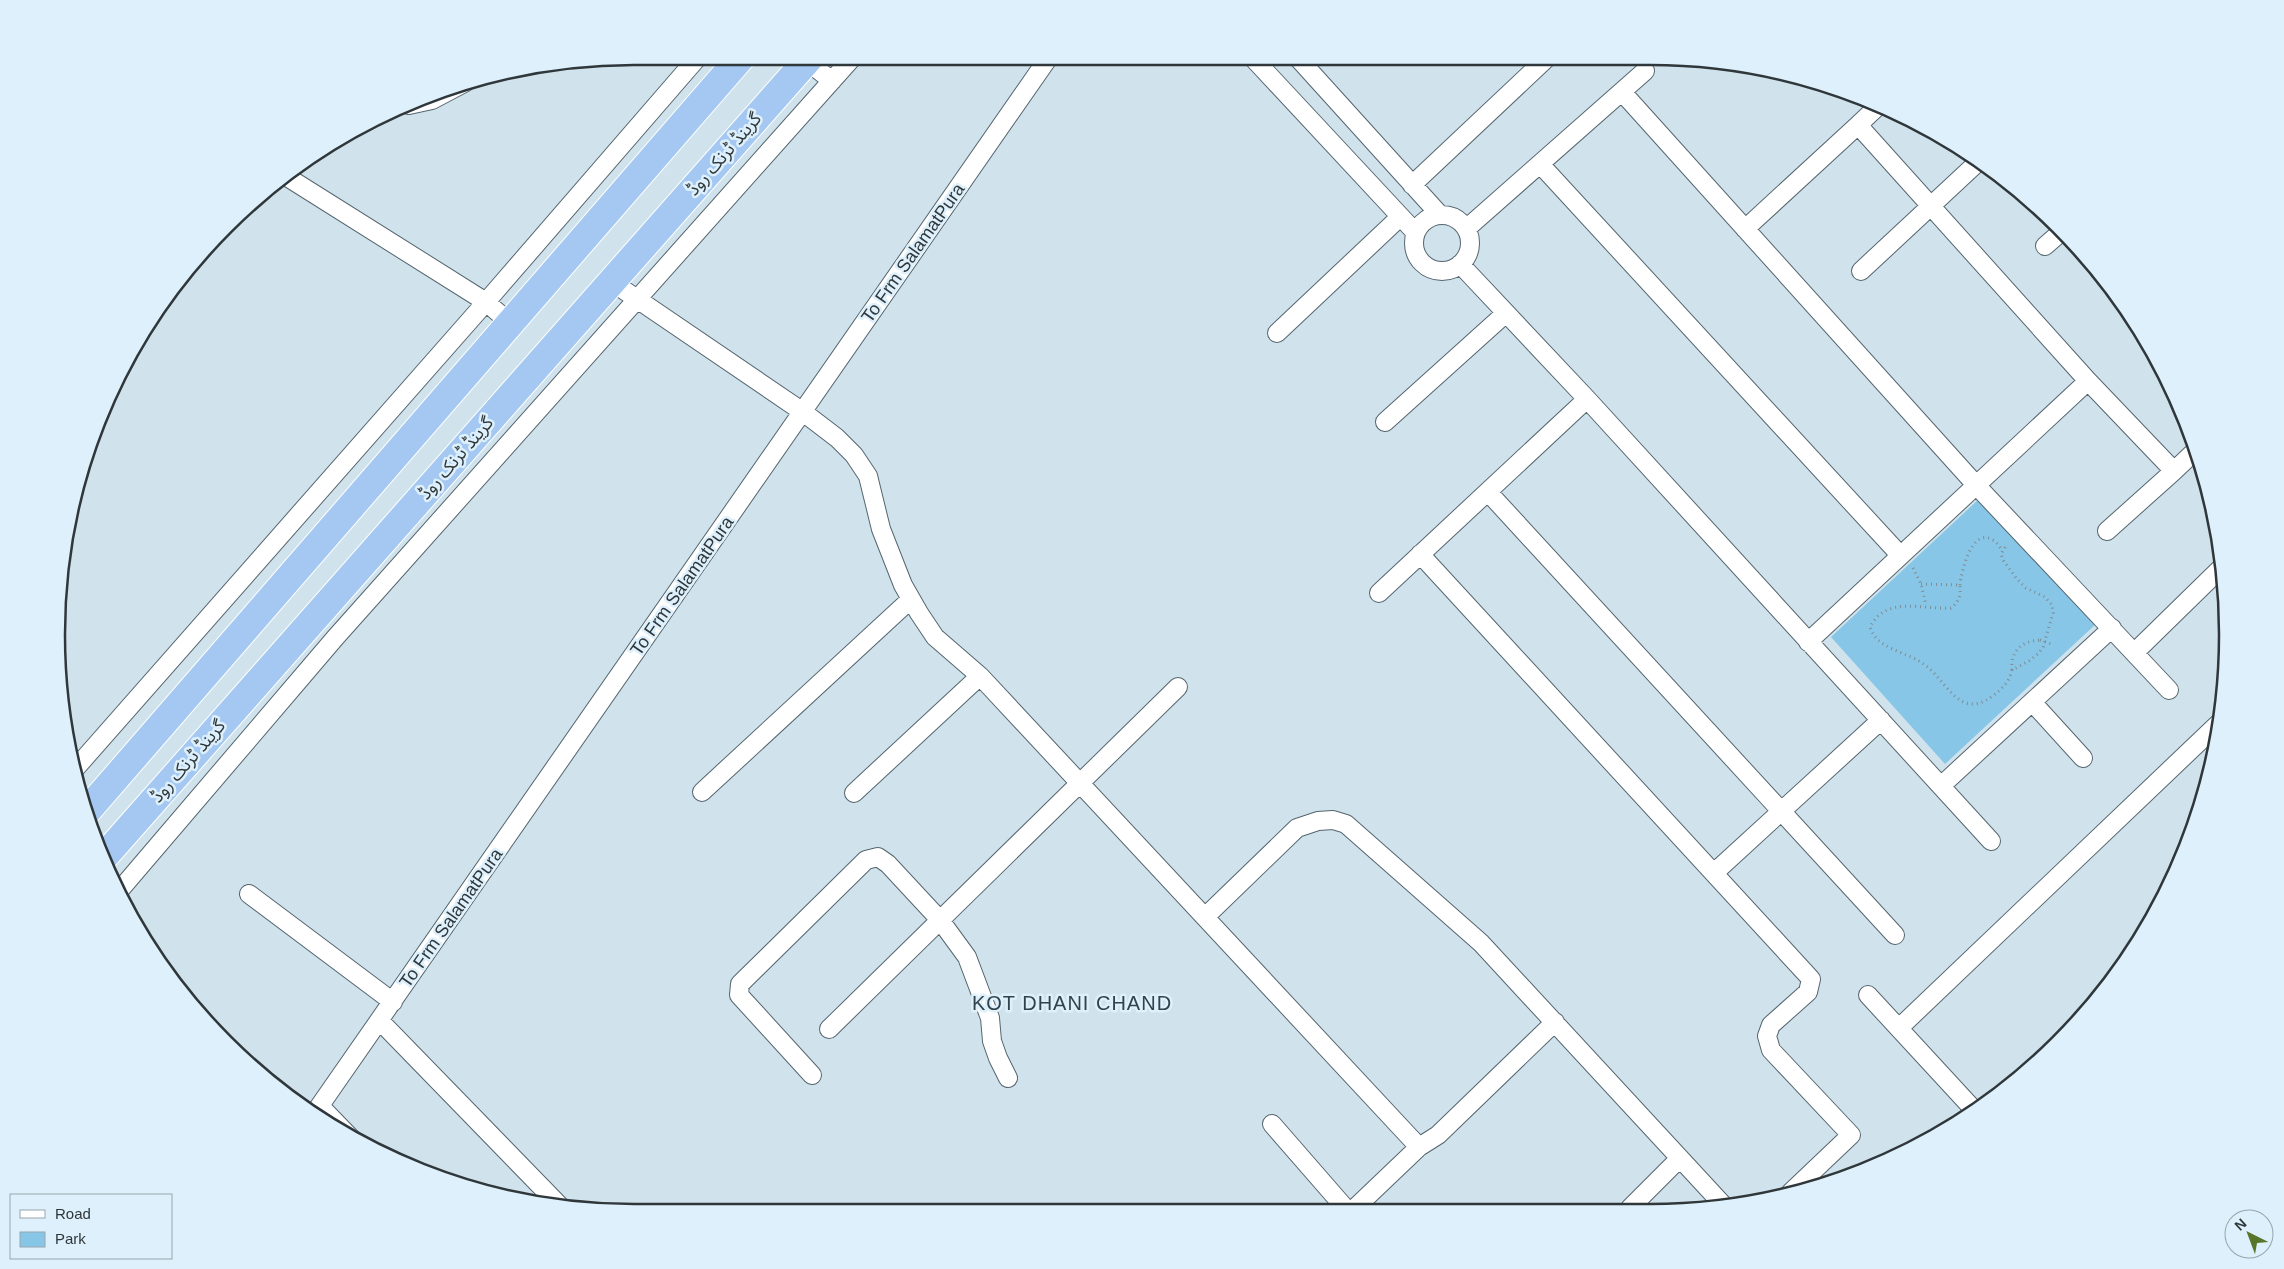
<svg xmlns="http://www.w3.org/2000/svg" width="2284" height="1269" font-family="Arial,'Noto Sans Arabic',sans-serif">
<rect width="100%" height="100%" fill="#d0e3ed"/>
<path fill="#88c6e7" d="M1979,499L2096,624L1945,764L1831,637Z"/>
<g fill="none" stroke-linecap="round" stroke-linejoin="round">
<defs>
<path id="minor" d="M1252,57L1415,232
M1297,57L1440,215
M807,61L832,81
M1622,92L1976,485L2169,690
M409,105L432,100L466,82
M1876,108L1858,125L2088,381
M1540,164L1900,555
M284,175L486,302L510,323
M1412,185L1548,57
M1414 243a28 28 0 1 1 56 0a28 28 0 1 1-56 0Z
M1466,229L1645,71
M1745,229L1858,125
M2045,246L2061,232
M1460,264L1587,399L1991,841
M1861,271L1978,162
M612,282L803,412L837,438L854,455L868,476L881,529L903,585L919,613L935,637L980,676L1419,1147L1354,1209
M1277,333L1400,217
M1385,422L1506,313
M1488,492L1895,935
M2107,531L2174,471
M1420,554L1811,979L1808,992L1771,1025L1767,1036L1771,1050L1851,1135L1790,1193
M1379,593L1587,399
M1808,642L2088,381L2174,471L2194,452
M2134,653L2222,567
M2033,703L2083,758
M74,770L486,302L699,56
M1942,785L2112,628
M702,792L911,599
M854,793L980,676
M1715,872L1881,720
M119,891L335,638L853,57
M249,894L393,1002
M1205,917L1297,828L1318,821L1333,820L1346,824L1481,943L1726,1208
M1868,995L1975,1111
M380,1021L559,1205
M1899,1028L2220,722
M829,1029L1178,687
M812,1075L739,995L740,984L866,860L878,857L888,864L940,920L967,957L990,1018L992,1041L998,1058L1008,1078
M320,1106L351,1138
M314,1114L1049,57
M1272,1124L1346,1209
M1419,1147L1438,1135L1555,1022
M1630,1208L1680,1158"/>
<path id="trunk" d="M86,812L742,56
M102,859L811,56"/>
</defs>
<use href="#minor" stroke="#55656e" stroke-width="20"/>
<use href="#trunk" stroke="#fff" stroke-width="30"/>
<path stroke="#7e8c93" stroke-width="3" stroke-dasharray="1 4" stroke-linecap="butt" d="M1913,568L1921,584L1926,605
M1921,584L1960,585C1961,595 1959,602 1951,608C1924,610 1886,595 1870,627C1877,650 1907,651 1925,665C1947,681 1959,720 1991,697C2001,690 2009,683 2012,670L2029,661L2039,653L2043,647L2053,613L2052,605L2045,597L2026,588L2017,579L2003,560L2001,554L2007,544
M1960,585C1961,573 1971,529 1991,539C1996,541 1999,546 2002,550
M2012,670C2010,651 2022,641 2040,640"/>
<use href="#minor" stroke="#fff" stroke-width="18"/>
<use href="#trunk" stroke="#a4c8f2" stroke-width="28"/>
<path stroke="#7e8c93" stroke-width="3" stroke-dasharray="1 4" stroke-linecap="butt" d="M2040,640L2054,645"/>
</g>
<g text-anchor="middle" stroke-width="5" stroke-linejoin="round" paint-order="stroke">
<g font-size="18" fill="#2f373b" stroke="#ddf0fb">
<text transform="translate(724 154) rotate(-49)" y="6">گرینڈ ٹرنک روڈ</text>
<text transform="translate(913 253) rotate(-55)" y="6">To Frm SalamatPura</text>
<text transform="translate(456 458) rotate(-49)" y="6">گرینڈ ٹرنک روڈ</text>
<text transform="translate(682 586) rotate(-55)" y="6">To Frm SalamatPura</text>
<text transform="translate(188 761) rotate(-49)" y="6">گرینڈ ٹرنک روڈ</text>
<text transform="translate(451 918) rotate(-55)" y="6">To Frm SalamatPura</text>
</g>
<g font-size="20" letter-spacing="1" fill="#33434c" stroke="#ddf0fb">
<text x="1072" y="1010">KOT DHANI CHAND</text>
</g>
</g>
<path d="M0 0H2284V1269H0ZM634 65H1650A569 569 0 0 1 2219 634V635A569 569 0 0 1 1650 1204H634A569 569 0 0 1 65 635V634A569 569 0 0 1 634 65Z" fill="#ddf0fb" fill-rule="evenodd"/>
<path fill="none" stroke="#2f373b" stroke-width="2.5" d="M634 65H1650A569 569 0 0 1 2219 634V635A569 569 0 0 1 1650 1204H634A569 569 0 0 1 65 635V634A569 569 0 0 1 634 65Z"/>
<rect x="10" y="1194" width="162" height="65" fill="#ddf0fb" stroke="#97a6ae"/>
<rect x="20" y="1210" width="25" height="8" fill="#ffffff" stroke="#97a6ae"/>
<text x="55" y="1219" font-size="15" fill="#2f373b">Road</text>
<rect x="20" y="1232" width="25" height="15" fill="#88c6e7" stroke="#97a6ae"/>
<text x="55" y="1244" font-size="15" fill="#2f373b">Park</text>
<g transform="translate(2249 1234) rotate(318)"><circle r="24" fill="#ddf0fb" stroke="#97a6ae"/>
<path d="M0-4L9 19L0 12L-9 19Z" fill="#597529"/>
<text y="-8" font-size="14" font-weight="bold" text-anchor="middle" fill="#2f373b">N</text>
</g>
</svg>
